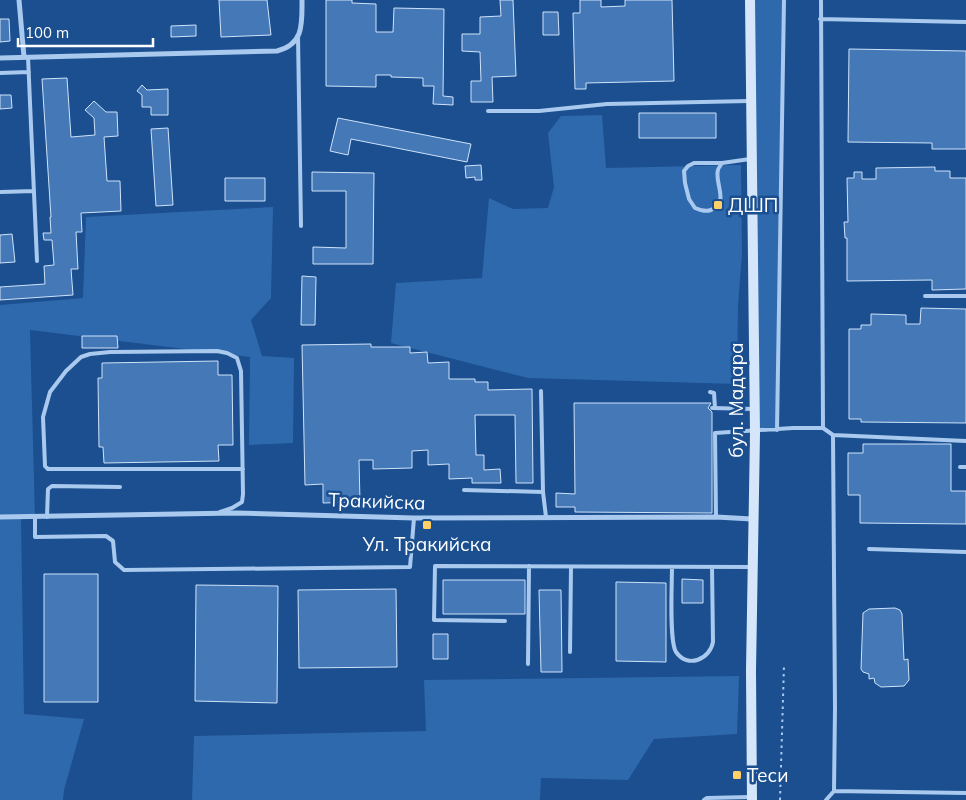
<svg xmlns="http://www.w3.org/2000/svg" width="966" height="800" font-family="Mulish,sans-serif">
<rect width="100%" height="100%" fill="#1b4f8f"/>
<path fill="#2e69ad" d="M750,0H784L777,430L755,431Z
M602,115L606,168L741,165L742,254L738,305L737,384L528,378L391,343L396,283L482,278L489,198L513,209L548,208L554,187L548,133L561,116Z
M273,207L271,298L251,320L262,356L294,358L293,443L249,445L250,357L30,330L35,517H21L24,714L84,719L64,790L63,800H0V305L83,298L86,217Z
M739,676L737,734L654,739L628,780L541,778L540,800H192L194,736L426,731L424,680Z"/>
<path fill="#4478b7" stroke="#cfe3fa" d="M219,0H267L271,35L221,37Z
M326,0H352V3L376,4V32H393L394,8L444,9L443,96L453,97V105L433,104L434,86H423V78L391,77V75H376V87L326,86Z
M500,0H513L516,76L492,77L493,102H471V81H481L480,52L462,51V34H480V17L501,16Z
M580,0H601V7L625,6V0H672L674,81L586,83V89H575L573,13H580Z
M543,12H558L559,35H543Z
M0,19H9L10,41L0,42Z
M196,25V36L171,37V26Z
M849,49L966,51V149H932V143L848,142Z
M67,78L71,137L95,135L94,118L85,110L94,101L106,112H117L118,136L104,137L107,181H120L121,211L81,213L82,232H76L78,269H71L73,295L0,300V287L45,284L44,266L54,265L52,240H44L43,233H51L50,217H51L42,79Z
M142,85L147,90L168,89V115H151V107H142V95L137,91Z
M0,95H11L12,108L0,109Z
M639,113H716V138H639Z
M338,118L471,144L467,162L351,139L348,155L330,151Z
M168,128L173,205L156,206L151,129Z
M481,165L482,180H475V177L466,178L465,166Z
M935,167V171H950V178H966V289L932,290V280L847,281V238H845L844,222H848L847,178H854V172H862V179H876V168Z
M312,172L374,173L373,264H313V247L346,248V191H312Z
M225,178H265V201H225Z
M12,234L15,262L0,263V235Z
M302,276L316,277L315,325H301Z
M921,308L966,309V423L861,422V419H849V329H861V325H871V314L906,315V324H920Z
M82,336H117L118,348H82Z
M371,344V347H410V353L427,352L428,363L449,362V379H475V382H488V390L532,389L533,483H516L515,415H475L476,455H484V470L500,469L501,483H472V478L449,479V464L428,465V450L412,451V468L373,469V460H359L360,502L323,503V484L305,485L302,345Z
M218,361V375H232L233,445H218L219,461L104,463L103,447H99L98,378H102V363Z
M574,403H711L708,408L712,412V513L575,512V507H556V493L575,494Z
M863,444H951V491H966V524L860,523V495H848V453H863Z
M44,574H98V702H44Z
M682,579L703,580V603H682Z
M443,580H525V614H443Z
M616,582L666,583V662L616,661Z
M196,585L278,586L277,703L195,701Z
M396,589L397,667L299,668L298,590Z
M539,590H561L562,672H541Z
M895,608L900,610L902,614L904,660L908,659L909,680L904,686L881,687L875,683L874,678L869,679V674L863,672L861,669L863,613L869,609Z
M433,634H448V659H433Z"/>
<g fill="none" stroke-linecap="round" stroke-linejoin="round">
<path stroke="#a9c9ee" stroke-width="2" stroke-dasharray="2.5 4" stroke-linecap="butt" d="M780,800L784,665"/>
<path stroke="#a9c9ee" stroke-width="4" d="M821,0L823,428
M820,19L966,22
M298,36L301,226
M28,57L37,261
M0,73L29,72
M488,111H539L607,104L749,101
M722,163C722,163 718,169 718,170C714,183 730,202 711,210C705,212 700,210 695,208L689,199L685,183L684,171L688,166L694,163H722L750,159
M1,192L34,191
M925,296H966
M541,391L543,492
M710,392L714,393L715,408
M712,408L754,409
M777,430L784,0
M960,467H966
M464,490L543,492L546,517
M220,512L232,508L242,502L243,494L241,371L237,358L227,353L217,351L110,352L90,354L81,357L66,371L50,392L43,417L45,466L48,469H243
M35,517V537L106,536L113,541L115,562L124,570L410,567L414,518
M47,517L48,489L52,486L120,487
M716,517L715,433L793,428H823L833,435L966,441
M869,549L966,552
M672,567C672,583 669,641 676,652C688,669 710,659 713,642L712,567
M505,621L434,620L435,566L752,567
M570,652L571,567
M528,664L529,566
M834,791L966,793
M704,800L707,798L750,797
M826,800L834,791L835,707L833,435"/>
<path stroke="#a9c9ee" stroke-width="5" d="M19,0L24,57
M0,58L277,51C304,44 302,24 302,0
M0,517L236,513L414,518L716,517L752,519"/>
<path stroke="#d6e6fa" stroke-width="10" d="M750,0L755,433L751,671L752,800"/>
</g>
<g fill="#ffd166" stroke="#1b4f8f" stroke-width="2">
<rect x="713" y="200" width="10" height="10" rx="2.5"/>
<rect x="422" y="520" width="10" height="10" rx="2.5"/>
<rect x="732" y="770" width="10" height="10" rx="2.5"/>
</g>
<g text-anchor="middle" stroke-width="5" stroke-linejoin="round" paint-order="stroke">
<g font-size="19" fill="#fff" stroke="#1b4f8f" text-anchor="start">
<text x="728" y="212">ДШП</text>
<text x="427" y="551" text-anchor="middle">Ул. Тракийска</text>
<text x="747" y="782">Теси</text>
</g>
<g font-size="19" fill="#fff" stroke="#1b4f8f">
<text transform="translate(736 400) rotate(-90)" y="7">бул. Мадара</text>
<text transform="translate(377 501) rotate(2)" y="7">Тракийска</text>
</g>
</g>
<path d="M18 38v8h135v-8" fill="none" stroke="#ffffff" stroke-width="2.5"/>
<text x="25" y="38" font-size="15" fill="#ffffff" stroke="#1b4f8f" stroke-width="4" paint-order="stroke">100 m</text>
</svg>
